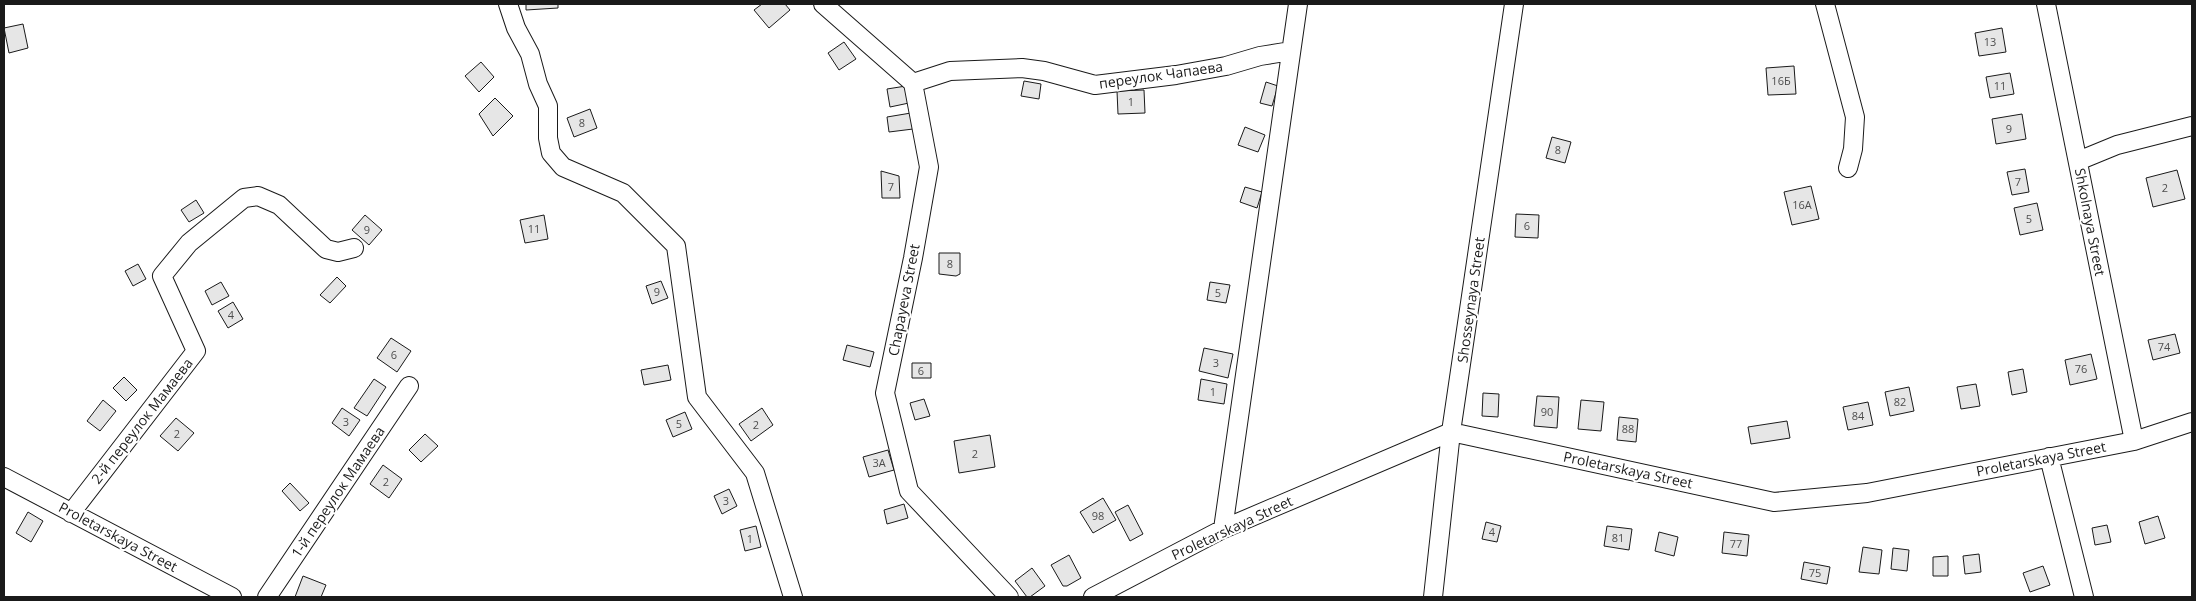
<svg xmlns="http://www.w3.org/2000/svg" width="2196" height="601" font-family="'Open Sans',sans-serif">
<rect width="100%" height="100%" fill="#fff"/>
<path fill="#e6e6e6" stroke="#1a1a1a" d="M526,4H558V8L526,10Z
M762,4H785L790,10L769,28L754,10Z
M23,24L28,48L9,53L4,28Z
M2002,28L2006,52L1979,56L1975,33Z
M844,42L856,59L839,70L828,53Z
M481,62L494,77L479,92L465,76Z
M1794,66L1796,94L1768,95L1766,68Z
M2010,73L2014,94L1990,98L1986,77Z
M1024,81L1041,84L1039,99L1021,96Z
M1266,82L1278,86L1272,106L1260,103Z
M906,86L909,103L890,107L887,89Z
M1144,90L1145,113L1118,114L1117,91Z
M495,98L513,116L493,136L479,114Z
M590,109L597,128L574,137L567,118Z
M911,113L913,129L889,132L887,117Z
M2022,114L2026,139L1996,144L1992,119Z
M1245,127L1265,135L1258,152L1238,145Z
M1552,137L1571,142L1565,163L1546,158Z
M2025,169L2029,192L2012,195L2007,172Z
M2177,170L2185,199L2153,207L2146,178Z
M881,171L899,176L900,198H882Z
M1811,186L1819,219L1792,225L1784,192Z
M1245,187L1262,192L1257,208L1240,202Z
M196,200L204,213L189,222L181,210Z
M2037,203L2043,230L2020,235L2014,208Z
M1516,214L1539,215L1538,238L1515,237Z
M365,215L382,230L369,245L352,230Z
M544,215L548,239L525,243L520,220Z
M939,253H960V274L956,276L939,274Z
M138,264L146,279L133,286L125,271Z
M337,277L346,286L330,303L320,295Z
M661,281L668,298L652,304L646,286Z
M221,282L229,296L212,305L205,291Z
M1210,282L1230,285L1226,303L1207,300Z
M233,302L243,319L228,328L218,311Z
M2175,334L2180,353L2153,360L2148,340Z
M391,338L411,351L397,372L377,358Z
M847,345L874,352L870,367L843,360Z
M1204,348L1233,354L1228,378L1199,371Z
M2091,354L2097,379L2070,385L2065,360Z
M912,363H931V378H912Z
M668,365L671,380L644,385L641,370Z
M2023,369L2027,392L2012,395L2008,372Z
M124,377L137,390L126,401L113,388Z
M374,379L386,387L367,416L354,408Z
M1201,379L1227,384L1224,404L1198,400Z
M1976,384L1980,406L1961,409L1957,387Z
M1909,387L1914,411L1890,416L1885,392Z
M1483,393L1499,394L1498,417L1482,416Z
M1537,396L1559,397L1557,428L1534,426Z
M924,399L930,416L915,420L910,403Z
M103,400L116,411L100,431L87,421Z
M1581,400L1604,402L1601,431L1578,429Z
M1868,402L1873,425L1848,430L1843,407Z
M342,408L360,420L349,436L332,423Z
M762,408L773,425L751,441L739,424Z
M685,412L692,429L673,437L666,420Z
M1619,417L1638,419L1636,442L1617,440Z
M176,418L194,433L178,451L160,436Z
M1787,421L1790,438L1751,444L1748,427Z
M425,434L438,446L421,462L409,450Z
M990,435L995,467L959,473L954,441Z
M888,450L894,470L869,477L863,457Z
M383,465L402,479L389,498L370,484Z
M290,483L309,503L300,511L282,491Z
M729,489L737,506L722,514L714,496Z
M1103,498L1116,520L1093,533L1080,512Z
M904,504L908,518L887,524L884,510Z
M1128,505L1143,534L1130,541L1115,512Z
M28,512L43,521L31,542L16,533Z
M2158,516L2165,538L2145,544L2139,522Z
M1486,522L1501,526L1497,542L1482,539Z
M2107,525L2111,542L2095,545L2092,528Z
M756,526L761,547L745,551L740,530Z
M1607,526L1632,529L1629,550L1604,546Z
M1659,532L1678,537L1674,556L1655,551Z
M1724,532L1749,535L1747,556L1722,553Z
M1863,547L1882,550L1879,574L1859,572Z
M1893,548L1909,550L1907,571L1891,569Z
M1979,554L1981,572L1965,574L1963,556Z
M1069,555L1081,578L1067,586H1063L1051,565Z
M1948,556V576H1933V557Z
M1804,562L1830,567L1827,584L1801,579Z
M2043,566L2050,585L2030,592L2023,573Z
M1032,568L1045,586L1030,597H1027L1015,581Z
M303,576L326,585L321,597H295Z"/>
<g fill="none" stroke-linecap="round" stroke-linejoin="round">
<defs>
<path id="minor" d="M508,4L516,28L530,54L538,84L548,106V138L551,153L563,167L623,193L676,246L697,397L755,473L793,597
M823,4L913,83L929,167L913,258L885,393L909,491L1009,597
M1825,4L1855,117L1853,149L1848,168
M2046,4L2134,441
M913,83L950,71L1022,68L1044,71L1095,85L1176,75L1226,66L1260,56L1291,51
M2078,161L2117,145L2192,126
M2049,457L2084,597
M4,477L232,597
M71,513L196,351L162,276L189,243L244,198L258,196L279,205L326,249L338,252L354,248
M1223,529L1298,4
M267,597L409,386
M1093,597L1223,529L1451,432L1774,502L1867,493L2134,441L2192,422
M1433,597L1451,432L1514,4"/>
</defs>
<use href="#minor" stroke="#1a1a1a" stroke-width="20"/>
<use href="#minor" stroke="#fff" stroke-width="18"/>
</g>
<g text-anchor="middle" stroke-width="4" stroke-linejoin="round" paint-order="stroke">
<g font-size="11" fill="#4d4d4d">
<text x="1990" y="46">13</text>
<text x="1781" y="85">16Б</text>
<text x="2000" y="90">11</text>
<text x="1131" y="106">1</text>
<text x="582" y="127">8</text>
<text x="2009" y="133">9</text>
<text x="1558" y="154">8</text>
<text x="2018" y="186">7</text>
<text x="891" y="191">7</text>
<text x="2165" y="192">2</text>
<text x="1802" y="209">16А</text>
<text x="2029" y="223">5</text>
<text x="1527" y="230">6</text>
<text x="534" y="233">11</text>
<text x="367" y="234">9</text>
<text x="950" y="268">8</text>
<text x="657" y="296">9</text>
<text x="1218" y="297">5</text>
<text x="231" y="319">4</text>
<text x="2164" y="351">74</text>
<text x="394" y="359">6</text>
<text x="1216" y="367">3</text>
<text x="2081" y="373">76</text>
<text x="921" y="375">6</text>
<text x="1213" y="396">1</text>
<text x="1900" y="406">82</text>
<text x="1547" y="416">90</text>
<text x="1858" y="420">84</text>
<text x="346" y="426">3</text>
<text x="679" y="428">5</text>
<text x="756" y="429">2</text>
<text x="1628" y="433">88</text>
<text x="177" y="438">2</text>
<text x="975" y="458">2</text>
<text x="879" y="467">3А</text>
<text x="386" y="486">2</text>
<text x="726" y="505">3</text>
<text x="1098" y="520">98</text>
<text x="1492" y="536">4</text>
<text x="1618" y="542">81</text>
<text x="750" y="543">1</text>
<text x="1736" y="548">77</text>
<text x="1815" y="577">75</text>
</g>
<g font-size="14" fill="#1a1a1a" stroke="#fff">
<text transform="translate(1161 75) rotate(-8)" y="5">переулок Чапаева</text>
<text transform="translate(2090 222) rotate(79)" y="5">Shkolnaya Street</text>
<text transform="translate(904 300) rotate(-79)" y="5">Chapayeva Street</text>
<text transform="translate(1471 300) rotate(-82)" y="5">Shosseynaya Street</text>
<text transform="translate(142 421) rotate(-52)" y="5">2-й переулок Мамаева</text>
<text transform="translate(2041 459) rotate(-11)" y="5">Proletarskaya Street</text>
<text transform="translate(1628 470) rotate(12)" y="5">Proletarskaya Street</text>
<text transform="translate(338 492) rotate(-56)" y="5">1-й переулок Мамаева</text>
<text transform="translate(1232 528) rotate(-25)" y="5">Proletarskaya Street</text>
<text transform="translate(118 537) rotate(28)" y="5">Proletarskaya Street</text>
</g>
</g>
<rect width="2196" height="601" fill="none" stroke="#1a1a1a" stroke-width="10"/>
</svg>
